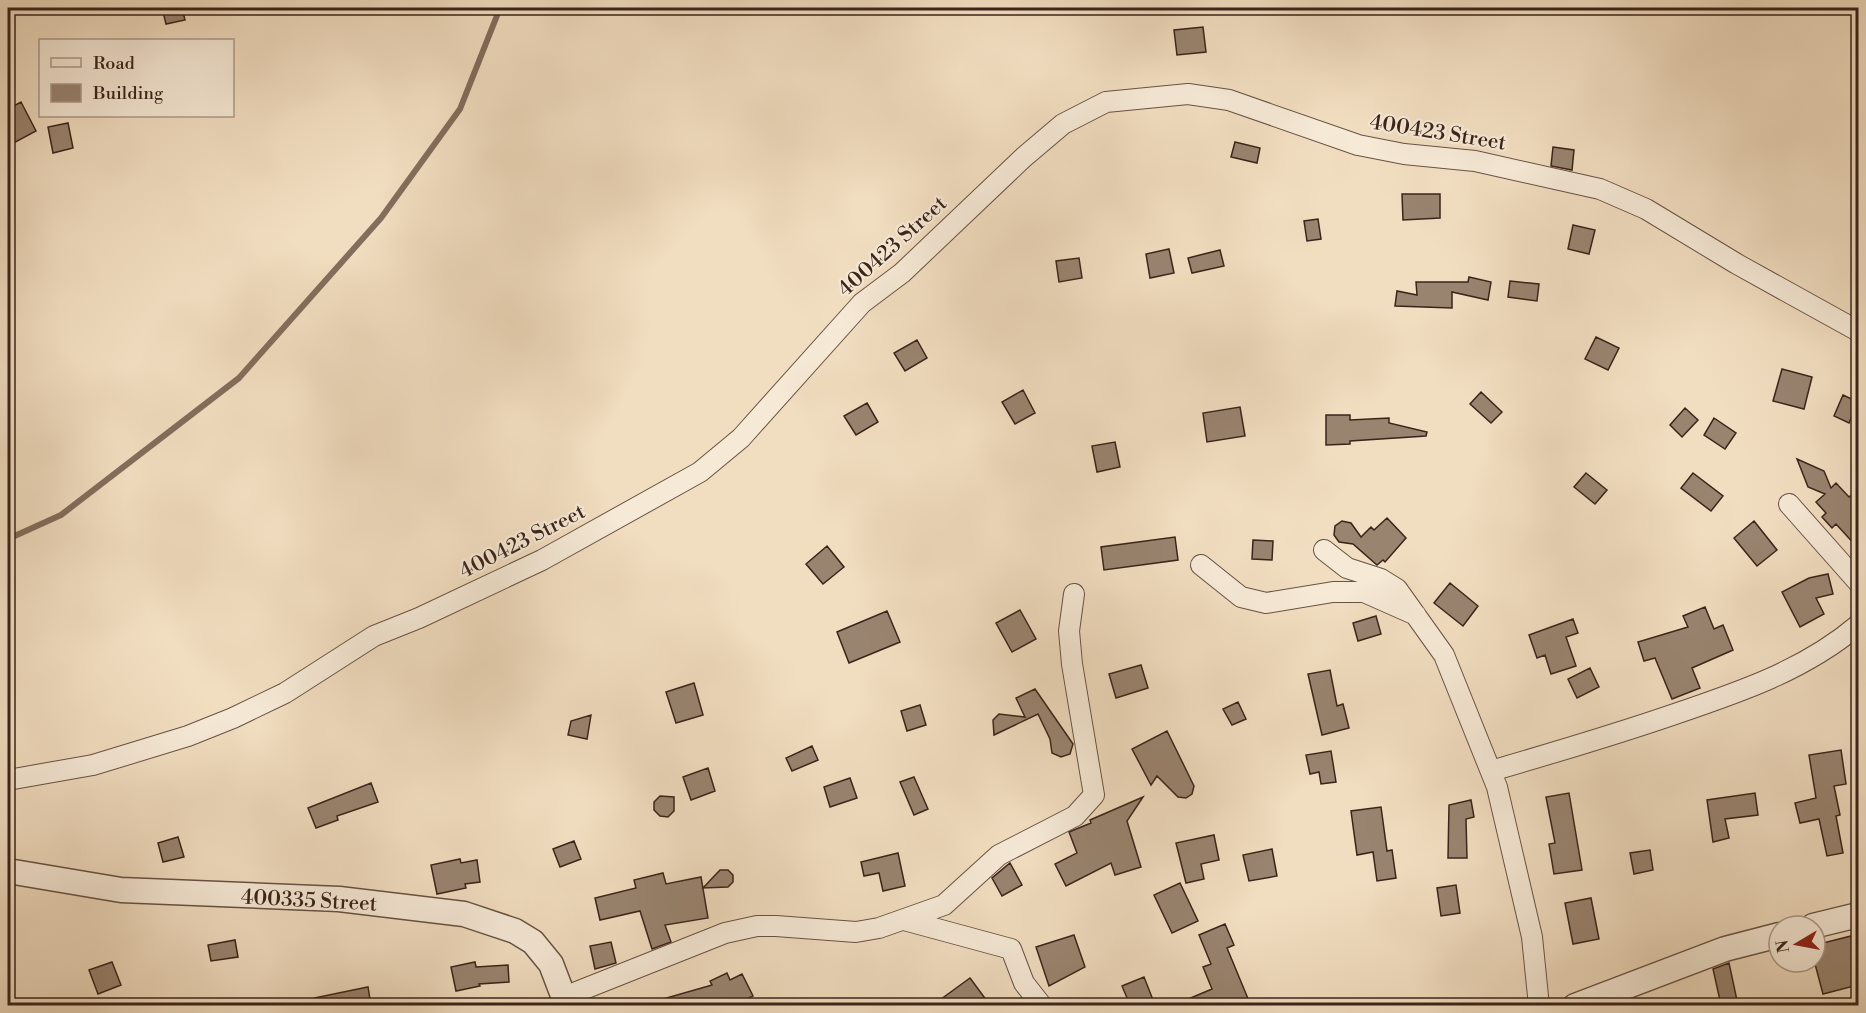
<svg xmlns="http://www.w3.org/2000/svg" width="1866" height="1013" font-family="'Libre Bodoni',serif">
<rect width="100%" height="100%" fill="#f1ddc0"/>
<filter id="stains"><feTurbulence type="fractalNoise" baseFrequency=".00333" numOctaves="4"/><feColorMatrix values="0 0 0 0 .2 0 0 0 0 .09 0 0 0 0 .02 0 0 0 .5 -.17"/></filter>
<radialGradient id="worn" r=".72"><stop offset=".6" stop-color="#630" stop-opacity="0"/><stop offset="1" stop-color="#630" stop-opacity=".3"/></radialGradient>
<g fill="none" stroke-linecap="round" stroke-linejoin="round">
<path stroke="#836d5c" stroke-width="6" d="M8,539L61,515L239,378L381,218L460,109L500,8"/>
</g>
<path fill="#998470" stroke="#3a241a" stroke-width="1.5" d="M162,8H182L185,20L166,24Z
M1203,27L1206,52L1177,55L1174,30Z
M21,102L36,131L8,146V109Z
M68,123L73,148L53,153L48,127Z
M1235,142L1260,148L1257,163L1231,157Z
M1553,147L1574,150L1572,170L1551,166Z
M1402,194H1440V218L1403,220Z
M1318,219L1321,239L1307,241L1304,221Z
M1573,225L1595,230L1589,254L1568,249Z
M1169,249L1174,273L1150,278L1146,254Z
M1220,250L1224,266L1192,273L1188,258Z
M1079,258L1082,278L1059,282L1056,261Z
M1469,277L1491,282L1488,300L1452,292V308L1395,306L1397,291L1417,295L1416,282H1468Z
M1510,281L1539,284L1537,301L1508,297Z
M1596,337L1619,348L1608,370L1585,359Z
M917,340L927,358L905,371L894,353Z
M1782,369L1812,377L1804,409L1773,401Z
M1023,390L1035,413L1015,424L1002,402Z
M1481,392L1502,412L1491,423L1470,404Z
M1843,395L1858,402L1849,423L1834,416Z
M867,403L878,422L856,435L844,416Z
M1240,407L1245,436L1207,442L1203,413Z
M1685,408L1698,420L1682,437L1670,425Z
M1326,415H1350V420L1389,418V423L1427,432L1426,436L1350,441V444L1326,445Z
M1714,418L1736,433L1725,449L1704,435Z
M1115,442L1120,467L1097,472L1092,446Z
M1797,459L1824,471L1831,488L1836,483L1849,497L1858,489V548L1836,524L1832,528L1822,517L1826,513L1816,502L1825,494L1808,487Z
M1586,473L1607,490L1595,504L1574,487Z
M1693,473L1723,496L1711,511L1681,488Z
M1387,518L1406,538L1385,562L1383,560L1377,565L1353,544L1339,542L1334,535L1335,526L1342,521L1351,523L1361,537L1371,527L1374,530Z
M1754,521L1777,550L1757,566L1734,538Z
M1175,537L1178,560L1104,570L1101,547Z
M1253,540L1273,541L1272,560L1252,559Z
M827,546L844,567L823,584L806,564Z
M1828,574L1833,594L1816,598L1824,614L1800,627L1782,592L1809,578Z
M1450,583L1478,606L1463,626L1434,603Z
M1705,607L1714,629L1723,625L1733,650L1692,668L1700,688L1672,699L1655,658L1644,661L1638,642L1688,627L1683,616Z
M1020,610L1036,639L1012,652L996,623Z
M887,611L900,642L849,663L837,632Z
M1376,616L1381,634L1358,641L1353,623Z
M1573,619L1578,633L1566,637L1576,666L1551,674L1545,655L1537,658L1529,635Z
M1141,665L1148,688L1116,698L1109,674Z
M1590,668L1599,687L1577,698L1568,679Z
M1330,670L1337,706L1343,704L1349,728L1322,735L1308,674Z
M694,683L703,715L676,723L666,692Z
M1035,689L1073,744L1070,754L1061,757L1052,753L1050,739L1038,714L994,735L993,720L999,714L1025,717L1016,698Z
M1238,702L1246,719L1232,725L1223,709Z
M920,705L926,725L907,731L901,711Z
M591,715L587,739L568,735L571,721Z
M1167,731L1194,786L1192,794L1186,798L1178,797L1157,776L1151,785L1132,749Z
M812,746L818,760L792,771L786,758Z
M1841,750L1846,784L1834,786L1840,815L1836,816L1843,853L1827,856L1819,819L1800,823L1795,803L1816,798L1809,755Z
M1331,751L1336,782L1321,784L1319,772L1310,774L1306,755Z
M708,768L715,791L691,800L683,777Z
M914,777L928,809L914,815L900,782Z
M850,778L857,798L830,807L824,787Z
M371,783L378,802L337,816L338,820L316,828L308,808Z
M1569,793L1582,870L1554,874L1549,844L1555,843L1546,797Z
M1755,793L1758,815L1725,819L1729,838L1713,842L1707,800Z
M660,796L674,797V811L668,817L660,816L654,810V802Z
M1143,797L1127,821L1141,867L1115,875L1111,863L1066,886L1055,864L1077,853L1069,832L1091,823L1090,820Z
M1471,800L1474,817L1466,819L1467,858H1448L1449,805Z
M1381,807L1387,851L1392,850L1396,878L1377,881L1373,852L1357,855L1351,811Z
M1214,835L1219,860L1201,864L1204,879L1186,883L1176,843Z
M178,837L184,857L163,862L158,843Z
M574,841L581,859L560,867L553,849Z
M1272,849L1277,876L1249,881L1243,855Z
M1650,850L1653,870L1634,874L1630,853Z
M898,853L905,886L883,891L879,873L864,876L861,862Z
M460,859L461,863L477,860L480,882L465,884L466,888L437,894L431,865Z
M1010,863L1022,885L1002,896L992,878Z
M720,870H728L733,875V882L728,887L703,888Z
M663,873L666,884L701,877L708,918L665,925L671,942L652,949L640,911L600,920L595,898L636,888L634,880Z
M1180,883L1198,921L1172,933L1154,895Z
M1456,885L1460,913L1441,916L1437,888Z
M1591,898L1599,939L1573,944L1565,903Z
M1225,924L1234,945L1227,948L1249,1001L1238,1005H1174L1212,989L1203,967L1211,964L1199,935Z
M1074,935L1085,967L1049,986L1036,947Z
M1851,936L1858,965V985L1823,994L1815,964V945Z
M235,940L238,957L211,961L208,945Z
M611,942L616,963L595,969L590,946Z
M112,962L121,985L98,994L89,970Z
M475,962L476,967L508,965L509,982L479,984L480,986L456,991L451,967Z
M1729,963L1738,1005H1721L1713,969Z
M727,973L730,980L742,974L753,996L734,1005H657L656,1001L712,985L710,981Z
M1144,977L1155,1005H1130L1122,986Z
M970,978L990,1005H933Z
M368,987L371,1005H315L314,998Z"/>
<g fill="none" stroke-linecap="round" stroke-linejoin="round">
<defs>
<path id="minor" d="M1789,504L1858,582
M1324,550L1347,568L1381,579L1397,589L1444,655L1497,787L1532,937L1539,1006
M1201,565L1241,597L1266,603L1333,592H1364L1416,615
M1491,771C1553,753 1614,735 1675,714C1740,692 1805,670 1858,625
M8,780L93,765L188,736L233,718L285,693L374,636L419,618L542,560L700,472L741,438L862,303L902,273L1024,157L1063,124L1106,102L1188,94L1229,100L1358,145L1404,154L1475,161L1600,189L1646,209L1737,264L1858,331
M904,920L1011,949L1024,983L1042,1006
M564,997L725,933L757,926H776L856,932L879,928L944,905L999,855L1075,816L1094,795L1072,664L1069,631L1074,594"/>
<path id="tertiary" d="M8,871L121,890L339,899L464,914L515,931L533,942L551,964L567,1006
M1813,926L1858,915
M1575,1006L1725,949L1779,935"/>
</defs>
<use href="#minor" stroke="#685244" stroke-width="22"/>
<use href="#tertiary" stroke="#685244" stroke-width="27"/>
<use href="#minor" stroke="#f6e9d6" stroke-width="20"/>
<use href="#tertiary" stroke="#f6e9d6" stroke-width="24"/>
</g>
<g text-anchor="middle" stroke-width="4.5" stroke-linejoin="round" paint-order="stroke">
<g font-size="21" fill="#3a241a" stroke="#f6e9d6">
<text transform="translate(1438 132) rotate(9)" y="7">400423 Street</text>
<text transform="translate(892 246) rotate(-42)" y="7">400423 Street</text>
<text transform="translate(522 541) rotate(-27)" y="7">400423 Street</text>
<text transform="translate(309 900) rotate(3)" y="7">400335 Street</text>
</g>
</g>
<rect width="1866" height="1013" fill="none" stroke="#f1ddc0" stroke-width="30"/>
<rect x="9" y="9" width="1848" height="995" fill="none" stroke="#3a241a" stroke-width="3"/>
<rect x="15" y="15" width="1836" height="983" fill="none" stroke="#3a241a" stroke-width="1.5"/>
<rect x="39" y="39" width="195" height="78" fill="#f6e9d6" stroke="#ab9a8b" stroke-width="1.5"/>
<rect x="51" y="58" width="30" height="9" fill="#f6e9d6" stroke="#ab9a8b" stroke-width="1.5"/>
<text x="93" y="69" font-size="18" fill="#3a241a">Road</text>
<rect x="51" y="84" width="30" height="18" fill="#998470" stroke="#ab9a8b" stroke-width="1.5"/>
<text x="93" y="99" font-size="18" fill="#3a241a">Building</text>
<g transform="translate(1797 944) rotate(260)"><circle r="28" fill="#f6e9d6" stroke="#ab9a8b" stroke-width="1.5"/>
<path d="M0-4.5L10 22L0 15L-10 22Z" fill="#8f2418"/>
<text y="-9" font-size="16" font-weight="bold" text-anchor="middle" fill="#3a241a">N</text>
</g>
<rect width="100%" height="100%" filter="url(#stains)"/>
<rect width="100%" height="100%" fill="url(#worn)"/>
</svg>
